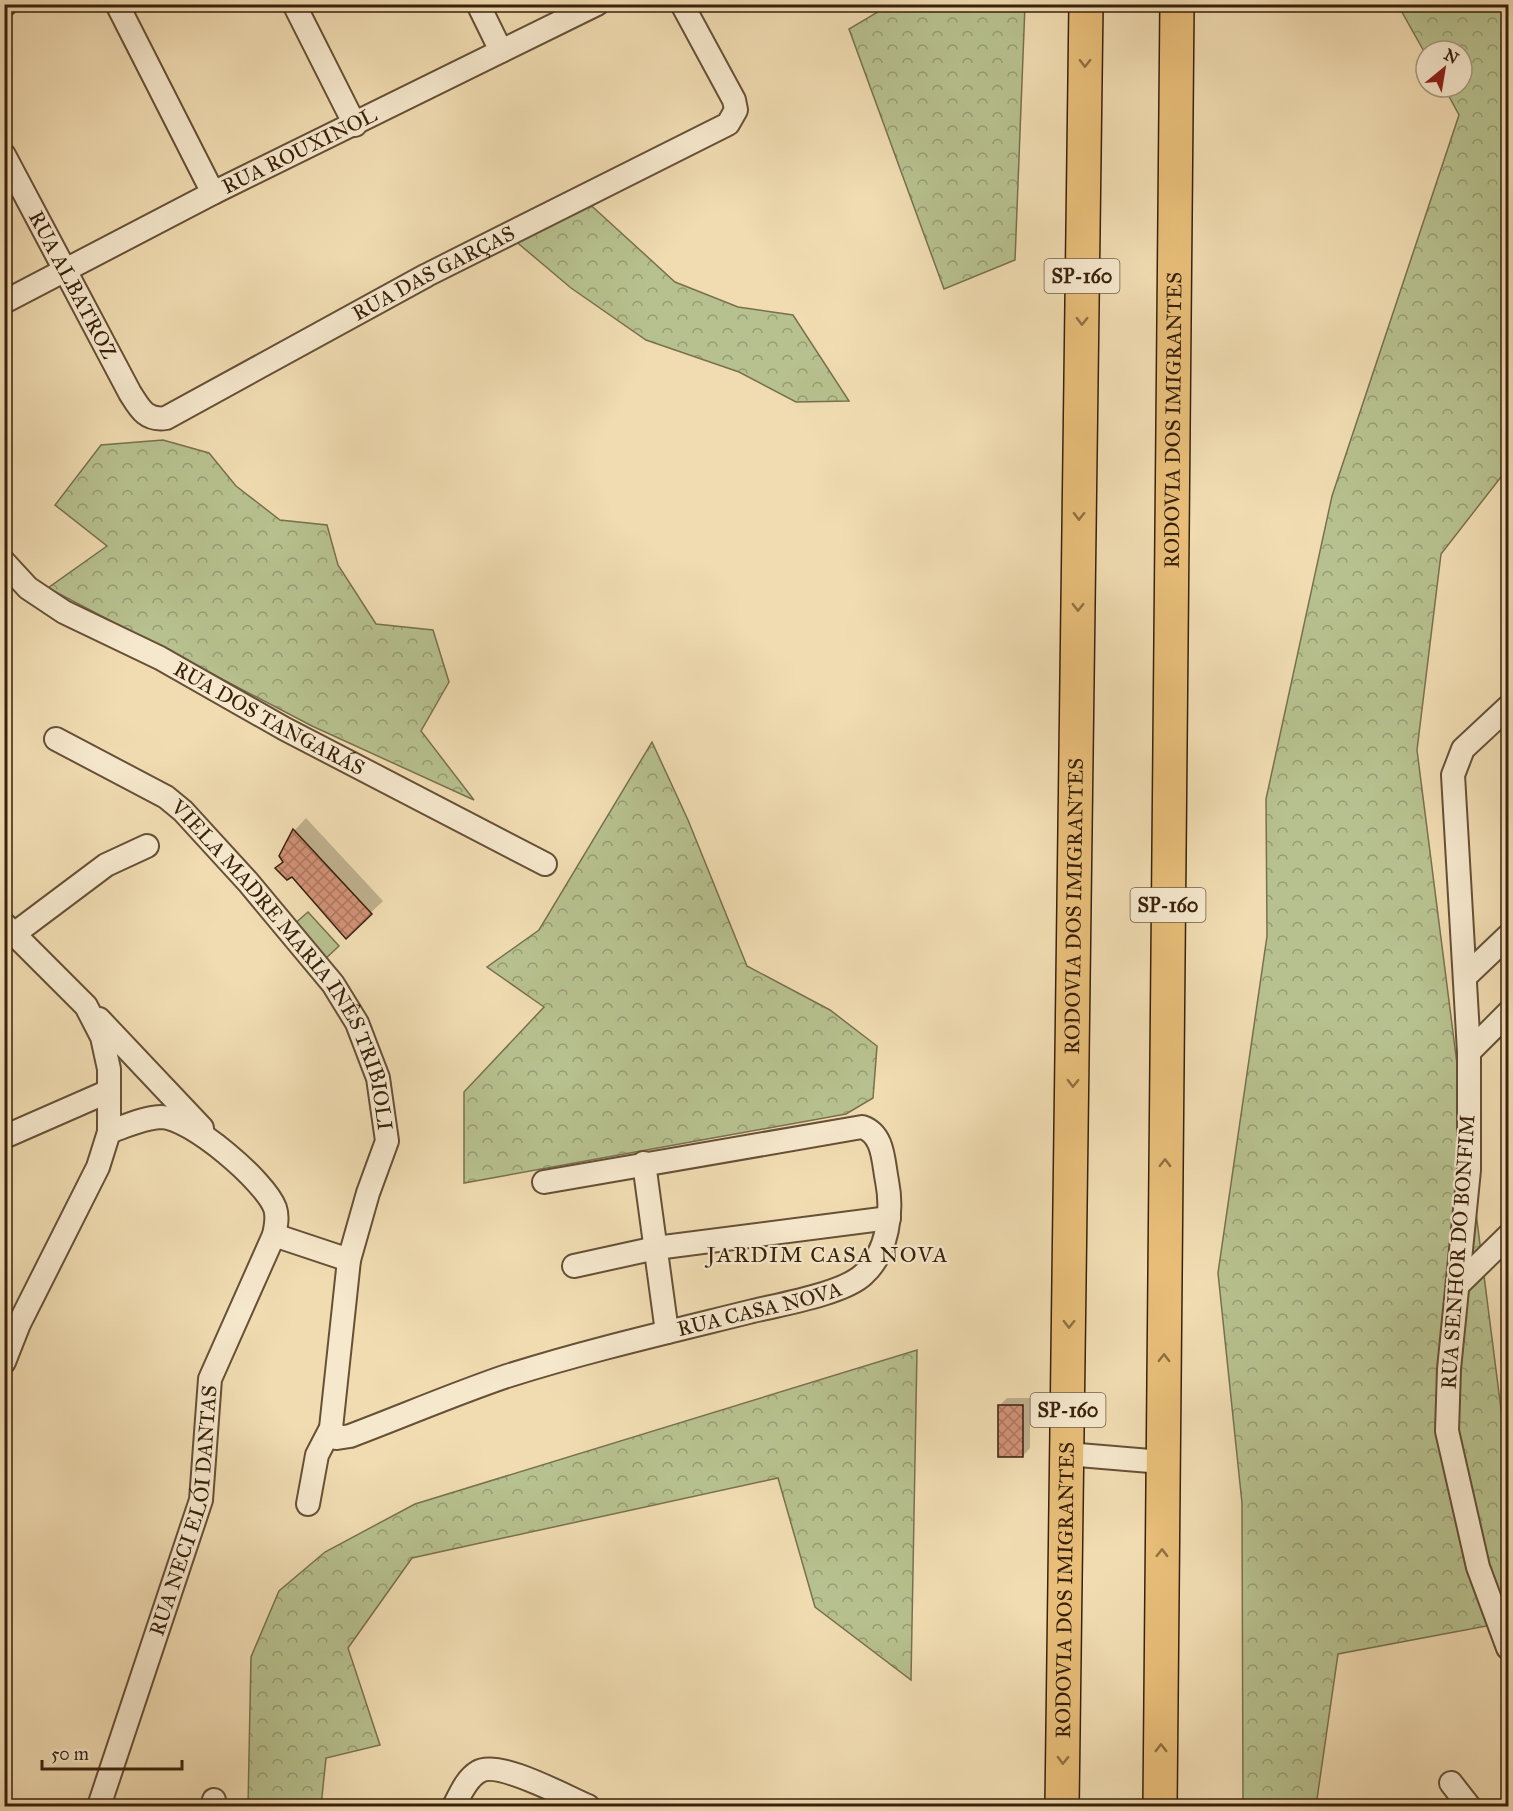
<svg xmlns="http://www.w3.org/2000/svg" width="1513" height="1811" font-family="'IM FELL Great Primer',serif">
<defs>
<pattern id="forest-crowns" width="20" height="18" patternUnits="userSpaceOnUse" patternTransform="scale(1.5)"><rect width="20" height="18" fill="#b7c18f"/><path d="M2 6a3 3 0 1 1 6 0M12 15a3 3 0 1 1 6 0" fill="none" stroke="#969c73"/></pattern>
<pattern id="building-cross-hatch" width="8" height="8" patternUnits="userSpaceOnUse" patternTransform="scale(1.5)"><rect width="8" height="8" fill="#d29277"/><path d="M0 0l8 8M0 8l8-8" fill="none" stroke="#ab7760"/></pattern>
</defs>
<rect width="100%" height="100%" fill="#f1dcb2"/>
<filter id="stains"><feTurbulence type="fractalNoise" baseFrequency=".00333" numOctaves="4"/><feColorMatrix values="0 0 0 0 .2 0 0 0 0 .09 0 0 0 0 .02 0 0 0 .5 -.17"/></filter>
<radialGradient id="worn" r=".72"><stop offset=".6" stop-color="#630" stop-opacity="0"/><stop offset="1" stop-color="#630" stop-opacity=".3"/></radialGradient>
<path fill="url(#forest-crowns)" stroke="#78714e" stroke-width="1.5" d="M891,4L1025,5L1015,260L944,289L849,29Z
M1398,5H1508V468L1441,554L1417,750L1508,1464V1622L1338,1654L1316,1806H1243L1242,1503L1218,1273L1267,936L1266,799L1332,496L1459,115L1444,87H1462V51H1426V55Z
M583,198L675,282L738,307L793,315L849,401L796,402L739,372L646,340L571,288L513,239Z
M163,440L209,453L236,486L280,520L327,525L338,565L376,624L433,630L449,682L421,731L474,800L312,726L48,588L107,546L55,505L101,445Z
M652,742L688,820L747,966L830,1010L877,1046L873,1098L846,1114L464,1183V1092L544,1007L487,967L539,930Z
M917,1350L911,1680L815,1607L778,1478L412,1558L348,1648L380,1745L326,1758L321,1806H248L251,1657L279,1591L325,1552L415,1504Z"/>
<path fill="#b7c18f" stroke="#78714e" stroke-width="1.5" d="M308,912L339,946L323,961L292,926Z"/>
<path fill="#0003" d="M306,818L383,901L346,936L292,875L280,856L295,830Z
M1007,1398H1030V1448L1023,1456L999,1406Z"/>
<path fill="url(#building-cross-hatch)" stroke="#38210c" stroke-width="1.5" d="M293,829L372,914L346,939L292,877L287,880L275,868L283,862L279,856Z
M998,1405H1023V1457H998Z"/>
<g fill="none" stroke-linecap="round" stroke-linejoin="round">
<defs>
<g id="minor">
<path d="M117,4L213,193"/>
<path d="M294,4L355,125"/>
<path d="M478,4L501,51"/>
<path d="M4,5L6,4"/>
<path id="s1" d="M4,155L130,393C140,409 146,421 166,418L427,275L728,124L736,110L734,100L682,4"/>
<path id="s2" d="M4,302L213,193L597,4"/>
<path id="s3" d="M4,562L28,588L64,612L160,658L285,729L545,864"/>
<path d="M1508,707L1463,749L1453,775L1469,1052V1170L1449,1369L1447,1431L1478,1567L1508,1648"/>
<path id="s4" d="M56,739L166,797L183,811L248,882L333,984L357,1023L378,1078L387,1141L368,1193L349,1260L331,1428L317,1455L308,1504"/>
<path d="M4,924L86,1006L102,1037L109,1069V1132L98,1167L19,1324L4,1362"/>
<path d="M14,934L106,865L147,846"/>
<path d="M1466,976L1508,936"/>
<path d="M99,1019L202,1128"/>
<path d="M1469,1052L1508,1013"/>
<path d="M4,1137L109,1091"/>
<path d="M644,1163L667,1332"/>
<path d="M274,1235L349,1260"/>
<path d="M574,1266L656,1248L889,1218"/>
<path d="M1459,1284L1508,1236"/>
<path id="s5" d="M331,1428L337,1438L350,1436C403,1416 454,1394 507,1376C586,1351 668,1332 749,1312C777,1305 844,1294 864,1274C888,1252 893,1211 887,1181C883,1161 884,1134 862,1127L544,1182"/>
<path d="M1067,1454L1162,1462"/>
<path d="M1451,1783L1469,1806"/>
<path id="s6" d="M99,1806L201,1500L210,1379L274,1235C276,1226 278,1217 275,1208C265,1181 191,1118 162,1117C145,1117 126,1126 109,1132"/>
<path d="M212,1806L214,1800"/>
<path d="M454,1806C460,1795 466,1779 478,1772C498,1759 566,1797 588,1806"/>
</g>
<g id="highway">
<path id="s7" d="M1062,1806L1086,4"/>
<path id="s8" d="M1160,1806L1177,4"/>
</g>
</defs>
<use href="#minor" stroke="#665036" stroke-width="26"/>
<use href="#highway" stroke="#38210c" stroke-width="36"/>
<path stroke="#38210c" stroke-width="3" stroke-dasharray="4.5 3" stroke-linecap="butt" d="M4,1799L28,1806"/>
<use href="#minor" stroke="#f6e8cd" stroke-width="22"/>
<use href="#highway" stroke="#e8be79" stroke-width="33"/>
</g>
<defs><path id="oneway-chevron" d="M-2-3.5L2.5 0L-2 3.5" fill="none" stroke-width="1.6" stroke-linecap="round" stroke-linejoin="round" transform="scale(1.5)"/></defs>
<g stroke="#907042">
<use href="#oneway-chevron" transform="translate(1085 63) rotate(91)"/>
<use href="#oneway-chevron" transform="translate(1082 321) rotate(91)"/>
<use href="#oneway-chevron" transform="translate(1079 516) rotate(91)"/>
<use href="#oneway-chevron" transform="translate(1078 607) rotate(91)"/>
<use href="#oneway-chevron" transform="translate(1073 1083) rotate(91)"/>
<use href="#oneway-chevron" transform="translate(1165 1163) rotate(-89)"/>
<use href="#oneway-chevron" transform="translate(1069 1324) rotate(91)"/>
<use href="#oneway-chevron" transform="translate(1164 1358) rotate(-89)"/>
<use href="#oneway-chevron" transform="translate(1162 1553) rotate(-89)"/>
<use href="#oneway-chevron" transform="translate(1161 1748) rotate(-90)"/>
<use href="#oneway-chevron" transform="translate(1063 1760) rotate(91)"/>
</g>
<g text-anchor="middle" stroke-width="4.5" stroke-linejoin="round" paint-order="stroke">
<g fill="#f6e8cd" stroke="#715d46" stroke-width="1.5">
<rect x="1044.5" y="259" width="75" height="34" rx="4.5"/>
<rect x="1130.5" y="888" width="75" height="34" rx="4.5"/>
<rect x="1030.5" y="1393" width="75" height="34" rx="4.5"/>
</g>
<g font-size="20" font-weight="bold" fill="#38210c">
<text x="1082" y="283">SP-160</text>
<text x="1168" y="912">SP-160</text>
<text x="1068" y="1417">SP-160</text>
</g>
<g font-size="21" fill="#38210c" stroke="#f6e8cd">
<text dy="7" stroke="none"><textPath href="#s2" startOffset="332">RUA ROUXINOL</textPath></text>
<text dy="7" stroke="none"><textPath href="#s1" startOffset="621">RUA DAS GARÇAS</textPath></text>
<text dy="7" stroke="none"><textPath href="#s1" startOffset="147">RUA ALBATROZ</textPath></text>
<text dy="7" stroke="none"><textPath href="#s8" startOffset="1386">RODOVIA DOS IMIGRANTES</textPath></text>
<text dy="7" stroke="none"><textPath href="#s3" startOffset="310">RUA DOS TANGARÁS</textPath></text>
<text dy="7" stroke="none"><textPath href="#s7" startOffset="900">RODOVIA DOS IMIGRANTES</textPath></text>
<text dy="7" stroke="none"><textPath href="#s4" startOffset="334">VIELA MADRE MARIA INÊS TRIBIOLI</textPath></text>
<text transform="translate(1458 1252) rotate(-86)" y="7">RUA SENHOR DO BONFIM</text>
<text dy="7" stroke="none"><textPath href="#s5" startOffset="454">RUA CASA NOVA</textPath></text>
<text dy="7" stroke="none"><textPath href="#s6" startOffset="309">RUA NECI ELÓI DANTAS</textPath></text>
<text dy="7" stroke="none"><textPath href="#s7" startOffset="216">RODOVIA DOS IMIGRANTES</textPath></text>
</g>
<g font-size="22" letter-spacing="1.5" fill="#38210c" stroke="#f6e8cd">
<text x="828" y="1262">JARDIM CASA NOVA</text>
</g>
</g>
<rect width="1513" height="1811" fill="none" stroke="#f1dcb2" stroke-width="24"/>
<rect x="6" y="6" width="1501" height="1799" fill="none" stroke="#38210c" stroke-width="3"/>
<rect x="12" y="12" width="1489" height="1787" fill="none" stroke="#38210c" stroke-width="1.5"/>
<g transform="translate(1444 69) rotate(30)"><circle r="28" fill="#f6e8cd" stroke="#aa9880" stroke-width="1.5"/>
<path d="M0-4.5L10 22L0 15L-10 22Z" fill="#8f2418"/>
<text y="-9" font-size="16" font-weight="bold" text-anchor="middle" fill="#38210c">N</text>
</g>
<path d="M42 1760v9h140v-9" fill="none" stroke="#38210c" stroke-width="3"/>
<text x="51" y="1760" font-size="18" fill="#38210c" stroke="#f6e8cd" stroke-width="4.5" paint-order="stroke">50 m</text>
<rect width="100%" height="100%" filter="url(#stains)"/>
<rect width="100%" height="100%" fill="url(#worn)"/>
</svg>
